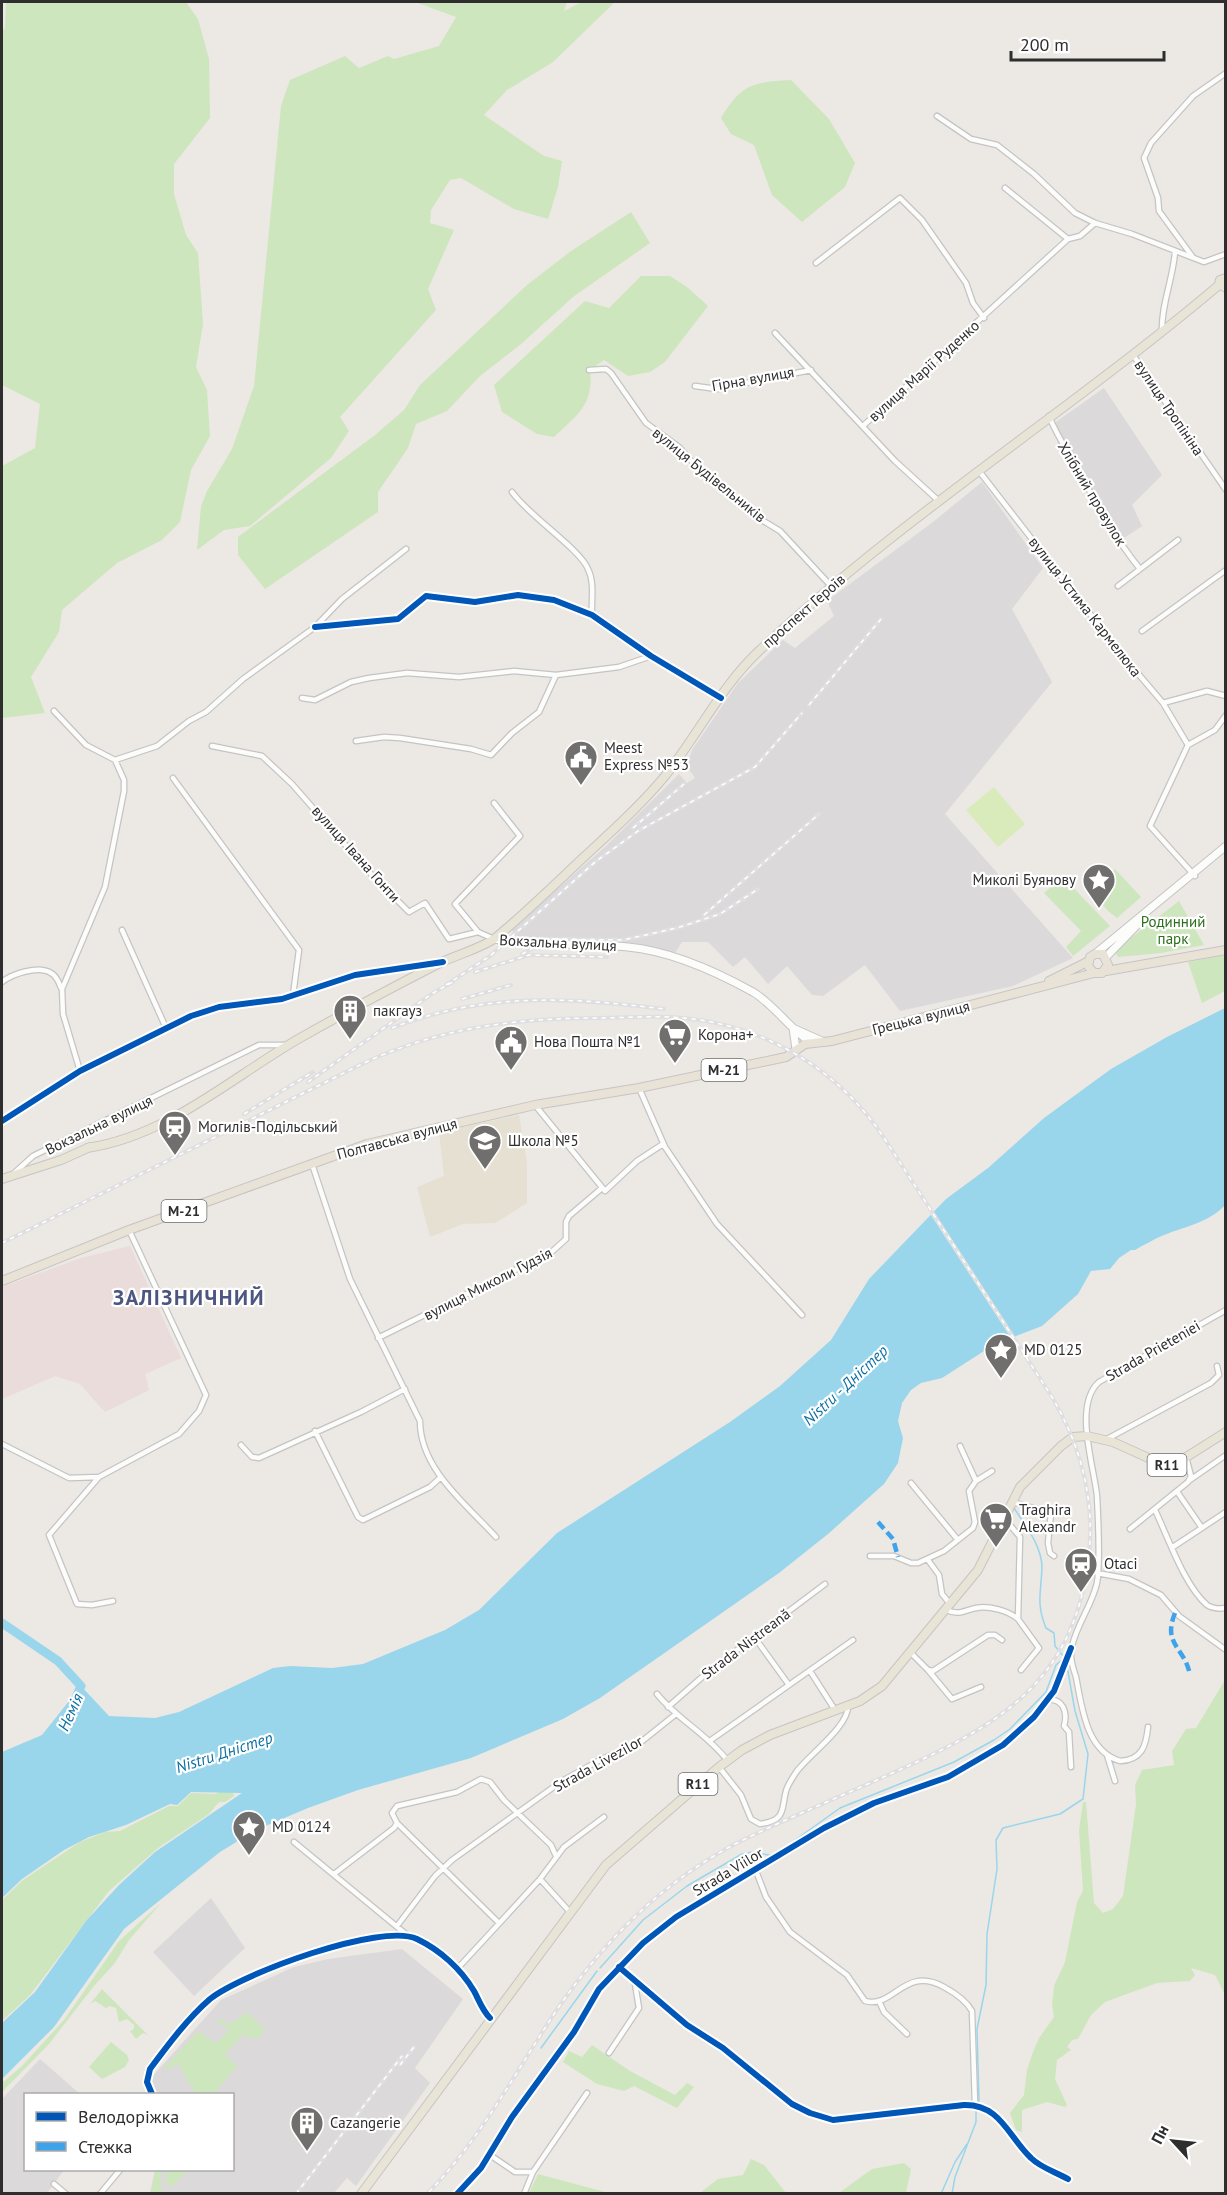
<svg xmlns="http://www.w3.org/2000/svg" width="1227" height="2195" font-family="'PT Sans',sans-serif">
<rect width="100%" height="100%" fill="#ece8e4"/>
<path fill="#dcd9db" d="M1104,388L1162,475L1132,505L1142,526L1121,540L1053,424Z
M982,482L1043,568L1012,609L1052,682L945,814L1073,958L1013,986L900,1011L865,965L823,996L812,995L787,966L768,984L745,957L733,967L708,942H682L675,953L637,944L523,942L511,930L606,846L679,774L687,783L695,778L687,766L692,750L738,683L783,640L795,648L834,616L827,601L933,522Z
M211,1898L245,1948L194,1996L153,1952Z
M402,1949L463,1999L415,2068L430,2083L356,2186L347,2178L334,2193H150L155,2170H232V2094H157L150,2079L221,2000L294,1967L328,1959Z
M40,2059L80,2094H26V2170H64L47,2193H2V2099Z"/>
<path fill="#e6e0d3" d="M519,1115L527,1163V1203L495,1223L463,1224L430,1237L417,1187L444,1176L439,1132Z"/>
<path fill="#e9dcdb" d="M130,1246L181,1358L145,1374L149,1390L105,1412L80,1384L55,1376L2,1399V1287L78,1259Z"/>
<path fill="#cee6be" d="M6,2H186L198,19L209,59L210,118L174,164V194L186,235L198,253L203,324L196,367L207,390L210,436L191,470L180,522L162,540L117,563L62,610L59,632L31,677L45,713L2,718V466L35,448L40,404L2,385V31L5,28Z
M415,2H567L564,11L582,2H615L553,62L507,90L484,115L544,156L562,161L558,187L548,219L514,209L461,178L450,180L431,210L430,223L454,230L428,289L436,310L340,417L349,431L331,458L250,526L224,530L197,550L201,506L207,491L232,449L254,386L281,106L290,80L345,56L359,68L388,56L394,59L439,46L456,17Z
M791,80L829,119L855,163L845,187L802,222L772,195L754,145L731,134L721,118C741,84 754,82 791,80Z
M631,212L650,243L573,297L520,345L480,376L447,411L416,424L408,448L378,492V512L265,589L238,555V537L375,435L404,410L420,385L527,285L571,251Z
M641,276H670L687,287L708,306L665,362L650,372L628,376L604,360L590,370C594,405 577,415 554,437L537,434L502,412L494,385L585,301L609,308Z
M1115,869L1141,897L1117,918L1108,911L1091,890Z
M1063,877L1110,926L1073,956L1066,947L1081,931L1044,893Z
M1179,901L1204,945L1161,953L1118,957L1116,954L1119,947Z
M1225,955V991L1202,1003L1188,962Z
M1225,1680V1995L1215,1975L1191,1968L1195,1975L1190,1981L1157,1983L1105,2002L1091,2015L1078,2039L1072,2040L1067,2047L1071,2050L1057,2060L1055,2079L1067,2105L1065,2107L1047,2102L1022,2110V2132L1016,2130L1010,2113L1024,2095L1027,2070L1033,2052L1039,2038L1054,2017L1052,2005L1054,1986L1065,1962L1077,1902L1083,1891L1079,1830L1083,1802H1086L1094,1903L1103,1913L1113,1909L1123,1896L1136,1804L1135,1785L1142,1770L1174,1765L1172,1751L1186,1729L1196,1728Z
M220,1791L233,1792L234,1796L225,1802H219L209,1814L158,1848L109,1891L30,1995L2,2021V1900L23,1880L80,1842L105,1832L120,1831L169,1806H178L191,1793L216,1794Z
M161,1903L129,1940L115,1963L94,1986L49,2044L2,2092V2083L22,2066L64,2020L119,1941Z
M102,1989L148,2035L143,2033L136,2039L130,2031L134,2029V2025L127,2019L119,2022L116,2008L110,2006L106,2008L95,2001L90,2004Z
M247,2012L264,2028L261,2036L252,2039L244,2034L225,2054L237,2066L214,2094H196L178,2064L164,2071V2068L198,2031L216,2043L229,2030L216,2020L221,2019L229,2025Z
M111,2042L127,2055L129,2060L125,2067L102,2079L89,2067Z
M592,2045L630,2071L675,2095L687,2083L694,2087L677,2108L634,2086L624,2091L597,2084L563,2062L569,2051L582,2057Z
M751,2159L764,2165L786,2193H700L718,2179L743,2175Z
M904,2163L911,2169L906,2193H839L872,2169Z
M155,2170H161V2189L164,2193H151Z
M166,2170H189L171,2187L166,2184Z
M538,2174L605,2192L609,2193H529Z"/>
<path fill="#d9eabb" d="M994,787L1025,824L998,847L966,810Z"/>
<path fill="#99d6ec" d="M1225,1008L1226,1204C1209,1223 1186,1226 1164,1235C1154,1239 1144,1245 1135,1250H1131L1119,1258L1110,1269L1091,1271L1078,1294L1042,1326L995,1344L942,1378L921,1383L911,1390L902,1403L898,1421L903,1438L898,1463L884,1484L828,1534L779,1573L600,1698L563,1719L471,1758L358,1790L308,1808L256,1830L220,1852L124,1929L54,2027L2,2079V2023L35,1992L86,1921L119,1885L155,1852L242,1793L191,1792L177,1805L170,1804L126,1825L89,1837L64,1850L22,1879L2,1898V1752L42,1735L81,1686L109,1716L155,1718L179,1712L273,1668L290,1666L332,1668L363,1664L445,1630L479,1610L557,1533L730,1422L780,1386L831,1340L869,1279L946,1199L988,1168L1044,1118L1111,1069L1167,1037Z"/>
<path fill="#ece8e4" d="M932,1209L1017,1340L1013,1341L929,1212Z"/>
<g fill="none" stroke-linecap="round" stroke-linejoin="round">
<path stroke="#99d6ec" stroke-width="1.5" d="M1014,1508C1025,1525 1042,1546 1042,1568C1041,1592 1036,1604 1046,1628L1054,1633L1055,1646L1065,1658
M600,1968L643,1920L687,1886L742,1854L753,1852L773,1856L840,1808L954,1762L994,1740L1010,1729L1046,1692L1056,1665L1064,1658
M541,2048L597,1971
M979,2102L977,2029L986,1985L987,1934L997,1869L996,1840L1003,1828L1060,1814L1083,1799L1088,1754L1075,1711L1067,1666
M941,2194L955,2162L967,2144
M952,2194L955,2177L976,2122V2109"/>
<path stroke="#99d6ec" stroke-width="9" d="M2,1623L58,1661L81,1686L76,1697"/>
<defs>
<path id="minor" d="M937,116L971,139L997,145L1034,174L1075,213L1095,223L1132,234L1204,262L1226,254
M1005,188L1068,239L1080,236L1095,223
M1192,256L1159,211L1158,198L1144,158L1151,143L1193,96L1226,73
M816,263L900,198L922,220L966,283L973,303L984,318
M1162,332C1161,305 1173,279 1175,252
M775,333L895,461L940,502
M1133,355L1226,490
M589,370L606,369L611,373L646,423L679,447L697,467L760,519L780,531L832,587
M695,386L717,389L811,370
M1049,416C1057,436 1068,452 1078,470C1097,505 1115,538 1140,569
M864,425L1068,239
M979,471L1118,650L1163,703L1188,745
M512,492C529,516 580,549 588,569C595,583 591,600 592,615
M1118,586L1178,540
M315,627L398,619L426,596L475,602L518,595L554,600L592,615L651,656L721,698
M1142,631L1226,570
M302,698L315,700L351,682L369,678L407,673L459,677L514,671L556,675L619,667L651,656
M1163,703L1207,691L1226,696
M54,711L86,745L115,760L157,746L189,721L206,712L243,679L315,627L342,599L406,549
M356,741L384,737L400,738L471,749L491,755L512,733L539,712L556,675
M212,746L262,756L292,784L369,872L409,912L425,903L449,939L478,932L494,939
M173,778L299,950L293,995
M1195,876L1150,826L1188,745L1215,730L1226,715
M122,930L166,1028
M478,932L455,904L520,836L494,803
M2,982C12,974 38,965 51,973C57,976 59,983 61,988
M80,1071L63,1014L62,989L105,887L124,791V780L115,760
M639,1088L665,1147L717,1224L802,1315
M535,1105L605,1191L637,1161L663,1144
M2,1121L80,1071L191,1016L219,1007L282,999L355,975L436,963
M312,1164L350,1279L420,1421C420,1469 466,1504 496,1537
M12,1175L33,1156L259,1045H288
M378,1338L537,1259L546,1257L566,1239V1222L569,1216L602,1188
M315,1431L358,1517L363,1520L430,1487L441,1477
M1107,1439L1211,1383L1219,1375L1217,1366
M2,1444L69,1478L99,1477L179,1434L199,1411L206,1395L129,1230
M241,1445L252,1457L259,1458L361,1412L405,1389
M960,1446L976,1481
M99,1477L49,1535L77,1604L92,1605L113,1601
M1190,1480L1226,1455
M911,1483L958,1540
M1178,1493L1202,1528
M1012,1502L1051,1513L1048,1543L1050,1553L1054,1556
M1155,1510C1168,1537 1184,1585 1207,1605C1213,1609 1219,1609 1226,1608
M1004,1518L1020,1537L1018,1619L1039,1648L1021,1670
M1130,1529L1188,1482L1191,1476L1186,1457
M1173,1547L1226,1512
M870,1556H894L911,1563H918L944,1551L973,1528L975,1522L969,1491L976,1481L992,1471
M928,1560L939,1575L942,1594L951,1605
M1097,1573L1129,1579L1161,1595L1179,1616L1226,1650
M947,1610C958,1616 965,1610 976,1608C988,1605 1009,1611 1018,1619
M755,1638L789,1685
M911,1653L928,1670L933,1671L988,1635H995L1002,1640
M928,1670L952,1699L981,1687
M810,1671L835,1710
M657,1694C678,1720 706,1733 727,1760
M1047,1700C1063,1698 1068,1712 1064,1726L1069,1732L1071,1767
M668,1707L709,1671L825,1584
M1148,1727C1146,1746 1142,1760 1120,1761C1086,1751 1082,1707 1076,1677C1073,1668 1069,1656 1072,1646C1077,1624 1092,1605 1097,1583C1100,1565 1098,1515 1097,1496C1094,1466 1073,1405 1099,1382L1226,1310
M711,1740L853,1640
M1107,1755L1115,1781
M719,1767L741,1795L751,1819L760,1824C787,1820 781,1809 786,1791C788,1784 793,1777 797,1771C811,1753 848,1727 848,1706
M397,1823L499,1923
M294,1842L407,1935
M756,1871L766,1897L790,1932L847,1975L865,2001C894,2009 904,1965 944,1987C955,1993 966,2000 972,2011L975,2105
M334,1874L394,1828L397,1823L392,1813L397,1806L457,1792L481,1779L490,1782L504,1800L551,1845L556,1856
M540,1879L569,1911
M397,1926L435,1876L452,1860L562,1781L600,1760L641,1742L676,1714
M619,1967L687,2025L723,2048L792,2104L810,2113L833,2120L964,2105C1000,2104 1008,2136 1031,2158C1041,2168 1056,2172 1068,2179
M458,1968L540,1879L564,1847L604,1817
M879,2001L884,2012L907,2034
M609,2053L639,2008L635,1984
M152,2094L147,2082L150,2069C167,2046 188,2018 210,1999C241,1974 381,1922 417,1939C440,1950 461,1969 474,1991C479,2000 482,2010 490,2018
M490,2155L515,2172H533L587,2093
M54,2184L66,2194
M100,2194L120,2170
M457,2194L481,2168L512,2117L574,2032L599,1989L643,1943L676,1917L824,1828L874,1803L948,1777L1003,1745L1034,1717L1054,1691L1071,1648
M524,2194L533,2172"/>
<path id="secondary" d="M494,939C538,947 583,942 628,947C671,951 715,971 753,992C776,1006 789,1029 812,1043
M1095,954L1226,846
M1106,957L1140,922
M793,1028L796,1049
M795,1029L824,1042"/>
<path id="primary" d="M1226,278L1220,280L1219,284L1226,288
M87,1148C168,1136 232,1077 300,1038C346,1012 393,987 440,963C458,954 477,950 494,939C526,913 555,884 585,856C613,830 641,805 665,776C698,735 721,686 760,650C903,516 1070,411 1219,285
M2,1179L61,1160L90,1147
M361,2194L606,1865L719,1767L742,1750L770,1735L860,1701L882,1686L978,1570L1020,1487L1061,1446L1073,1437L1087,1436L1113,1442L1164,1465L1180,1461L1226,1432"/>
<path id="trunk" d="M1106,971L1226,950
M1049,981L1089,961
M2,1281L129,1230L367,1144L535,1105L639,1088L786,1057L805,1044L832,1041L1094,973H1102L1108,965L1103,954H1095L1090,957L1088,966L1094,973"/>
</defs>
<use href="#minor" stroke="#c5c4c5" stroke-width="7"/>
<use href="#secondary" stroke="#c5c4c5" stroke-width="9"/>
<use href="#primary" stroke="#c6c5c4" stroke-width="10"/>
<use href="#trunk" stroke="#c6c5c4" stroke-width="10"/>
<use href="#minor" stroke="#fcfcfb" stroke-width="4.5"/>
<use href="#secondary" stroke="#fcfcfb" stroke-width="7"/>
<use href="#primary" stroke="#e8e4d6" stroke-width="8"/>
<use href="#trunk" stroke="#e9e2d6" stroke-width="8"/>
<defs>
<path id="rail" d="M809,705L881,619
M633,828L684,784
M704,915L819,814
M522,954L550,939L623,940L677,928L720,914L758,889
M475,972L529,955L607,957
M446,985L490,956L595,862L638,831L755,767L802,713
M462,999L511,985
M392,1028C484,992 569,997 664,1009
M308,1082L433,993L453,982
M244,1114L313,1072
M2,1243L364,1063C439,1028 516,1018 598,1018C626,1018 656,1015 684,1018C767,1026 841,1071 886,1141L1052,1397C1082,1448 1096,1503 1088,1562C1072,1687 993,1728 888,1775C837,1798 785,1819 735,1844C660,1884 604,1941 556,2011C515,2073 480,2140 427,2194
M400,2065L414,2047
M296,2194L402,2056"/>
</defs>
<use href="#rail" stroke="#dfdfe1" stroke-width="4"/>
<use href="#rail" stroke="#fff" stroke-width="1.5" stroke-dasharray="4.5" stroke-linecap="butt"/>
<path stroke="#3ea3eb" stroke-width="4.5" stroke-dasharray="9 4.5" stroke-linecap="butt" d="M878,1522L893,1539L898,1557
M1175,1613C1162,1645 1185,1647 1190,1675"/>
<defs>
<path id="cycleway" d="M315,627L398,619L426,596L475,602L518,595L554,600L592,615L651,656L721,698
M2,1121L80,1071L191,1016L219,1007L282,999L355,975L443,962
M619,1967L687,2025L723,2048L792,2104L810,2113L833,2120L964,2105C1000,2104 1008,2136 1031,2158C1041,2168 1056,2172 1068,2179
M152,2094L147,2082L150,2069C167,2046 188,2018 210,1999C241,1974 381,1922 417,1939C440,1950 461,1969 474,1991C479,2000 482,2010 490,2018
M457,2194L481,2168L512,2117L574,2032L599,1989L643,1943L676,1917L824,1828L874,1803L948,1777L1003,1745L1034,1717L1054,1691L1071,1648"/>
</defs>
<use href="#cycleway" stroke="#fff" stroke-width="10"/>
<use href="#cycleway" stroke="#0057b8" stroke-width="6"/>
</g>
<defs>
<symbol id="civic-pin" viewBox="-11 -11 22 30"><path d="M0 17L-7.5 6A9.5 9.5 0 1 1 7.5 6Z" fill="#706f6e" stroke="#fff"/><path d="M-.6-6.5H3V-4.5H.6V-3L4-1V1h2V6H-6V1h2V-1L-.6-3ZM-1.2 2.5V6h2.4V2.5Z" fill="#fff"/></symbol>
<symbol id="sight-pin" viewBox="-11 -11 22 30"><path d="M0 17L-7.5 6A9.5 9.5 0 1 1 7.5 6Z" fill="#706f6e" stroke="#fff"/><path d="M0-6L1.8-2.2L6-1.7L2.9 1.2L3.7 5.4L0 3.3L-3.7 5.4L-2.9 1.2L-6-1.7L-1.8-2.2Z" fill="#fff"/></symbol>
<symbol id="building-pin" viewBox="-11 -11 22 30"><path d="M0 17L-7.5 6A9.5 9.5 0 1 1 7.5 6Z" fill="#706f6e" stroke="#fff"/><path d="M-4-6H4V6H1V3H-1V6H-4ZM-2.5-4.3h1.7v1.8h-1.7ZM.8-4.3h1.7v1.8H.8ZM-2.5-1h1.7V.8h-1.7ZM.8-1h1.7V.8H.8Z" fill="#fff"/></symbol>
<symbol id="supermarket-pin" viewBox="-11 -11 22 30"><path d="M0 17L-7.5 6A9.5 9.5 0 1 1 7.5 6Z" fill="#706f6e" stroke="#fff"/><path d="M-6-5.5h2.5l.6 2H6L4.5 2H-2.5L-4.4-4H-6ZM-1.5 3.2a1.3 1.3 0 1 0 .1 0ZM3 3.2a1.3 1.3 0 1 0 .1 0Z" fill="#fff"/></symbol>
<symbol id="station-pin" viewBox="-11 -11 22 30"><path d="M0 17L-7.5 6A9.5 9.5 0 1 1 7.5 6Z" fill="#706f6e" stroke="#fff"/><path d="M-3-6H3Q5-6 5-4V2Q5 4 3 4L4.5 6H3L1.5 4h-3L-3 6H-4.5L-3 4Q-5 4-5 2V-4Q-5-6-3-6ZM-3.5-4v3h7v-3ZM-3.5 1v1.5H-2V1ZM2 1v1.5H3.5V1Z" fill="#fff"/></symbol>
<symbol id="school-pin" viewBox="-11 -11 22 30"><path d="M0 17L-7.5 6A9.5 9.5 0 1 1 7.5 6Z" fill="#706f6e" stroke="#fff"/><path d="M0-5L7-2L0 1L-7-2ZM-4 1L0 2.5L4 1V4Q0 6-4 4Z" fill="#fff"/></symbol>
</defs>
<g fill-rule="evenodd">
<use href="#civic-pin" x="562" y="738" width="38" height="52"/>
<use href="#sight-pin" x="1080" y="861" width="38" height="52"/>
<use href="#building-pin" x="331" y="992" width="38" height="52"/>
<use href="#supermarket-pin" x="656" y="1016" width="38" height="52"/>
<use href="#civic-pin" x="492" y="1023" width="38" height="52"/>
<use href="#station-pin" x="156" y="1108" width="38" height="52"/>
<use href="#school-pin" x="466" y="1122" width="38" height="52"/>
<use href="#sight-pin" x="982" y="1331" width="38" height="52"/>
<use href="#supermarket-pin" x="977" y="1500" width="38" height="52"/>
<use href="#station-pin" x="1062" y="1545" width="38" height="52"/>
<use href="#sight-pin" x="230" y="1808" width="38" height="52"/>
<use href="#building-pin" x="288" y="2104" width="38" height="52"/>
</g>
<g text-anchor="middle" stroke-width="4.5" stroke-linejoin="round" paint-order="stroke">
<g fill="#fff" stroke="#6d6d6d" stroke-width="1.5">
<rect x="701.5" y="1059" width="45" height="22" rx="4.5"/>
<rect x="161.5" y="1200" width="45" height="22" rx="4.5"/>
<rect x="1147.5" y="1454" width="39" height="22" rx="4.5"/>
<rect x="678.5" y="1773" width="39" height="22" rx="4.5"/>
</g>
<g font-size="14" font-weight="bold" fill="#2e2e2e">
<text x="724" y="1075">М-21</text>
<text x="184" y="1216">М-21</text>
<text x="1167" y="1470">R11</text>
<text x="698" y="1789">R11</text>
</g>
<g font-size="15" fill="#2e2e2e" stroke="#fff">
<text transform="translate(924 371) rotate(-42)" y="5">вулиця Марії Руденко</text>
<text transform="translate(753 379) rotate(-10)" y="5">Гірна вулиця</text>
<text transform="translate(1169 408) rotate(56)" y="5">вулиця Тропініна</text>
<text transform="translate(709 475) rotate(39)" y="5">вулиця Будівельників</text>
<text transform="translate(1092 494) rotate(59)" y="5">Хлібний провулок</text>
<text transform="translate(1085 607) rotate(52)" y="5">вулиця Устима Кармелюка</text>
<text transform="translate(804 611) rotate(-41)" y="5">проспект Героїв</text>
<text transform="translate(356 854) rotate(48)" y="5">вулиця Івана Гонти</text>
<text transform="translate(558 943) rotate(3)" y="5">Вокзальна вулиця</text>
<text transform="translate(921 1018) rotate(-14)" y="5">Грецька вулиця</text>
<text transform="translate(99 1125) rotate(-26)" y="5">Вокзальна вулиця</text>
<text transform="translate(397 1139) rotate(-15)" y="5">Полтавська вулиця</text>
<text transform="translate(488 1284) rotate(-27)" y="5">вулиця Миколи Гудзія</text>
<text transform="translate(1153 1351) rotate(-30)" y="5">Strada Prieteniei</text>
<text transform="translate(746 1644) rotate(-37)" y="5">Strada Nistreană</text>
<text transform="translate(598 1764) rotate(-29)" y="5">Strada Livezilor</text>
<text transform="translate(728 1872) rotate(-31)" y="5">Strada Viilor</text>
</g>
<g font-size="15" fill="#2e2e2e" stroke="#fff" text-anchor="start">
<text x="604" y="753">Meest<tspan x="604" dy="17">Express №53</tspan></text>
<text x="1076" y="885" text-anchor="end">Миколі Буянову</text>
<text x="373" y="1016">пакгауз</text>
<text x="698" y="1040">Корона+</text>
<text x="534" y="1047">Нова Пошта №1</text>
<text x="198" y="1132">Могилів-Подільський</text>
<text x="508" y="1146">Школа №5</text>
<text x="1024" y="1355">MD 0125</text>
<text x="1019" y="1515">Traghira<tspan x="1019" dy="17">Alexandr</tspan></text>
<text x="1104" y="1569">Otaci</text>
<text x="272" y="1832">MD 0124</text>
<text x="330" y="2128">Cazangerie</text>
</g>
<g font-size="15" fill="#2c6e1b" stroke="#fff">
<text x="1173" y="927">Родинний<tspan x="1173" dy="17">парк</tspan></text>
</g>
<g font-size="16" font-style="italic" fill="#0d6fa3" stroke="#fff">
<text transform="translate(845 1385) rotate(-43)" y="6">Nistru - Дністер</text>
<text transform="translate(70 1712) rotate(-66)" y="6">Немія</text>
<text transform="translate(224 1752) rotate(-18)" y="6">Nistru Дністер</text>
</g>
<g font-size="21" font-weight="bold" letter-spacing="1.5" fill="#4d5680" stroke="#fff">
<text x="189" y="1305">ЗАЛІЗНИЧНИЙ</text>
</g>
</g>
<rect width="1227" height="2195" fill="none" stroke="#2e2e2e" stroke-width="6"/>
<rect x="24" y="2093" width="210" height="78" fill="#ffffff" stroke="#ababab" stroke-width="1.5"/>
<rect x="36" y="2112" width="30" height="9" fill="#0057b8" stroke="#ababab" stroke-width="1.5"/>
<text x="78" y="2123" font-size="18" fill="#2e2e2e">Велодоріжка</text>
<rect x="36" y="2142" width="30" height="9" fill="#3ea3eb" stroke="#ababab" stroke-width="1.5"/>
<text x="78" y="2153" font-size="18" fill="#2e2e2e">Стежка</text>
<g transform="translate(1173 2141) rotate(297)" stroke="#ffffff" stroke-width="4.5" paint-order="stroke">
<path d="M0-4.5L10 22L0 15L-10 22Z" fill="#2e2e2e"/>
<text y="-9" font-size="16" font-weight="bold" text-anchor="middle" fill="#2e2e2e">Пн</text>
</g>
<path d="M1011 51v9h153v-9" fill="none" stroke="#2e2e2e" stroke-width="3"/>
<text x="1020" y="51" font-size="18" fill="#2e2e2e" stroke="#ffffff" stroke-width="4.5" paint-order="stroke">200 m</text>
</svg>
